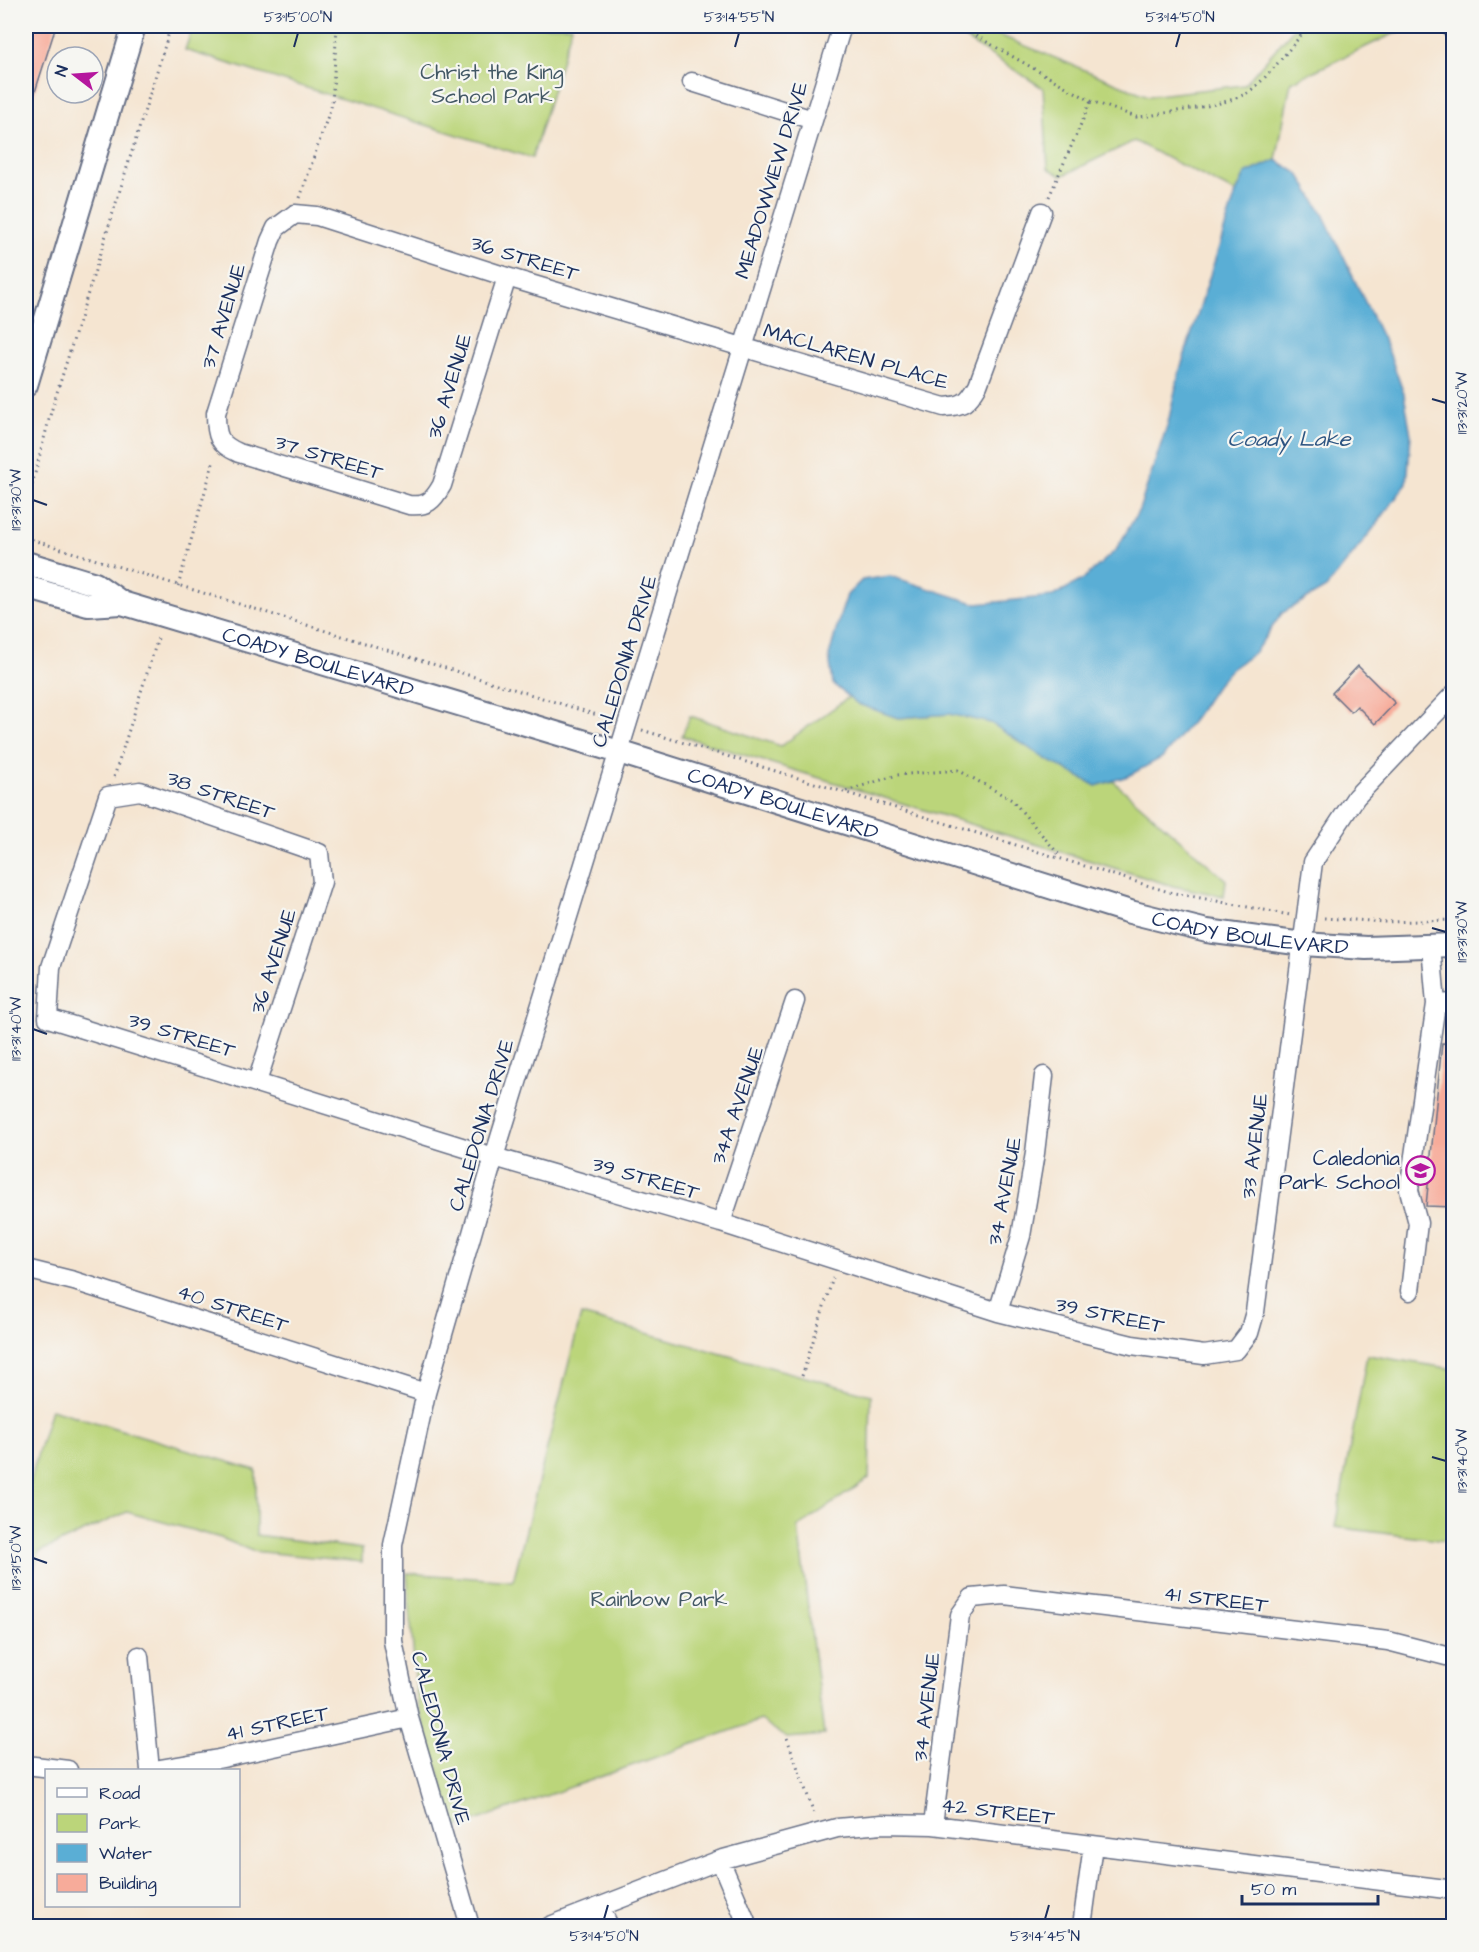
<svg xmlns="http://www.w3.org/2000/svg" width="1479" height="1952" font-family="'Architects Daughter',sans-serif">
<rect width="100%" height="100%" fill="#f6f6f2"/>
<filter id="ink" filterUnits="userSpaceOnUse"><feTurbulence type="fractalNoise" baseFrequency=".0167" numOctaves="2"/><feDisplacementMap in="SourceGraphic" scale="12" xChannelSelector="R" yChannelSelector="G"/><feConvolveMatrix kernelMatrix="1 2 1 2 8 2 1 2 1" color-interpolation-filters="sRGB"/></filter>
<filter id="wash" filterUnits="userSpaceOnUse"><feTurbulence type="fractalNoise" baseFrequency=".008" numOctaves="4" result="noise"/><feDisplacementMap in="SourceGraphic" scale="24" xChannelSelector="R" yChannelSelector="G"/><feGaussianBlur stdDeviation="1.35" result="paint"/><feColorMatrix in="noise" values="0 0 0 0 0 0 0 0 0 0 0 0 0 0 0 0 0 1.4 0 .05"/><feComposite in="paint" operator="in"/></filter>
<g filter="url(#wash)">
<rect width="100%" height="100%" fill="#f5e5d1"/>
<path fill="#bbd57a" stroke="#6b826c" stroke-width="1.5" d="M193,26H572L532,158L185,50Z
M927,26H977L1148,96L1244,85L1296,26H1410L1291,82L1276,160L1245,174L1236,193L1134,141L1062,176L1048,168L1043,88L959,35Z
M849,697L858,704L898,718L949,714L991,723L1096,786L1113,781L1226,880L1224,896L1173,886L682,736L690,716L781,746Z
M581,1315L871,1395L869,1478L798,1527L824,1735L787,1738L761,1720L455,1828L417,1700L407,1573L513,1581Z
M1367,1355L1453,1369V1542L1335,1527Z
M51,1409L256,1470V1535L362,1549V1562L252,1551L221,1538L127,1512L39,1552L26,1595V1494Z"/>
<path fill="#5aaed5" stroke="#3a6e9a" stroke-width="1.5" d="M1276,160L1299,174L1323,214L1389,352L1404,394L1411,435L1407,483L1373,529L1326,588L1282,613L1255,652L1230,670L1216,686L1196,716L1163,757L1128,776L1096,786L1044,758L991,723L949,714L898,718L858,704L833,684L829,656L840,616L847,595L862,580L890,576L977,604L1053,596L1082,580L1116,550L1139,510L1168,423L1179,373L1236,193L1245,174Z"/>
<g id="blocks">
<path fill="#f7ab9a" d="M26,26H56L26,120Z
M1358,666L1395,703L1375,724L1357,706L1351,712L1332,693Z
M1442,1043L1454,1044V1207L1426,1206Z"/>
</g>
</g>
<g filter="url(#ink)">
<use href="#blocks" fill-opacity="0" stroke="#676f86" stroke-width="1.5"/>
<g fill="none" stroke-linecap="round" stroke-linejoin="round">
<defs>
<path id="minor" d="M1450,26L1454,31
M692,82L813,120
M507,277L442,485C433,501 427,507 409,505L239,453C218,444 216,436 216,413L270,241L276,228L295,214L317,216L507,277L944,407C964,406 968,402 978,385L1042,212
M1431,946L1436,1004L1454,1003
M257,1082L322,882L319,853L140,791L108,796L51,967L48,1018L494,1157L721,1223L998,1312L1132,1345L1204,1355L1236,1350L1249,1333L1255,1312L1313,862L1356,797L1454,694
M721,1223L795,1001
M26,1269L74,1281L426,1393
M1410,1291L1418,1223L1409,1190L1436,1004
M998,1312L1021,1236L1035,1153L1044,1076
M139,1656L150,1770
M26,1765L68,1770
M154,1770L218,1759L409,1718
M933,1825L960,1615L972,1598L1004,1595L1388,1641L1454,1658
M720,1860L748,1926
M600,1907L609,1926
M470,1926L409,1718L393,1641V1545L426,1393L494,1157L842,26
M550,1926L720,1860L837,1828L882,1824L933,1825L1454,1890
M1082,1926L1093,1845"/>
<g id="major">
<path d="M26,385L134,26"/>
<path id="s1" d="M26,563L95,584L122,603L619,752L1130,912L1207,931L1303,944L1366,948L1454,945"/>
<path d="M26,587L88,605L122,603"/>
</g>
</defs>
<use href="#minor" stroke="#676f86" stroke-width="21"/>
<use href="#major" stroke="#676f86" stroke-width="26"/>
<path stroke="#676f86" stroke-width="3" stroke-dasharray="1.5 4.5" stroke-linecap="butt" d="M954,26L964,29L1091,101L1136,117L1149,116C1177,110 1220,107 1245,94C1263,85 1294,42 1309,26
M1049,197L1091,101
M300,198L332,104L337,26
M26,508L51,412L171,26
M26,538L610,719
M178,586L214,460
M642,730L1169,892L1290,915
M114,777L159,635
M846,791L897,775L958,770L1012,800L1061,857
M1324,918L1385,922L1454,920
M802,1376L833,1278
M787,1738L815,1816"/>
<use href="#minor" stroke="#fff" stroke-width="18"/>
<use href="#major" stroke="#fff" stroke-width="22"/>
</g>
</g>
<path fill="none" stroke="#1b2f5e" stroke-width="2" d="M294,47L298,33M735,47L739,33M1176,47L1180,33M1432,399L1446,403M33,500L47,505M1432,928L1446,932M33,1029L47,1034M1432,1457L1446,1461M33,1558L47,1563M604,1919L608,1905M1045,1919L1049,1905"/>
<defs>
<symbol id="school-ring" viewBox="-11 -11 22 22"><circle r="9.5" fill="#f6f6f2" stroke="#b5179e" stroke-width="1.5"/><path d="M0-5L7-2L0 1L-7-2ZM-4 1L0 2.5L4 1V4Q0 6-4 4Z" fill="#b5179e"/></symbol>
</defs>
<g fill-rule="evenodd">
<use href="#school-ring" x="1404" y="1154" width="33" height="33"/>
</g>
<g text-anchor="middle" stroke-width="4.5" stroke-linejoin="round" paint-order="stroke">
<g font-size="21" fill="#435865" stroke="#f6f6f2">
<text x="492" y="79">Christ the King<tspan x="492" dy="24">School Park</tspan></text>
<text x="659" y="1606">Rainbow Park</text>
</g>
<g font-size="21" fill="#1b2f5e" stroke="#f6f6f2">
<text transform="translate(771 180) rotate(-73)" y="7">MEADOWVIEW DRIVE</text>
<text transform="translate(525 258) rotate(17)" y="7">36 STREET</text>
<text transform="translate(223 316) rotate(-73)" y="7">37 AVENUE</text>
<text transform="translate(856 356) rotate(16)" y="7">MACLAREN PLACE</text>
<text transform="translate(449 386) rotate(-73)" y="7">36 AVENUE</text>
<text transform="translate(329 457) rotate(17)" y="7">37 STREET</text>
<text transform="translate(624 661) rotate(-73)" y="7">CALEDONIA DRIVE</text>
<text dy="7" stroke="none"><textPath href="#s1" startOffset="310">COADY BOULEVARD</textPath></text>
<text transform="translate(221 795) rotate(19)" y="7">38 STREET</text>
<text dy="7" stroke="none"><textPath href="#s1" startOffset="796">COADY BOULEVARD</textPath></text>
<text dy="7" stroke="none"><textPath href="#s1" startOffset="1282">COADY BOULEVARD</textPath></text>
<text transform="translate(273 961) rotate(-72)" y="7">36 AVENUE</text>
<text transform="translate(182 1035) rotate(17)" y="7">39 STREET</text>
<text transform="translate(737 1105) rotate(-71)" y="7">34A AVENUE</text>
<text transform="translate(481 1125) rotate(-73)" y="7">CALEDONIA DRIVE</text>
<text transform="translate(1254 1146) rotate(-83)" y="7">33 AVENUE</text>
<text transform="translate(646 1178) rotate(16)" y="7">39 STREET</text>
<text transform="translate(1004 1191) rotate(-79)" y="7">34 AVENUE</text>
<text transform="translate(233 1308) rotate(18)" y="7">40 STREET</text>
<text transform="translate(1110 1315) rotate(12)" y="7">39 STREET</text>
<text transform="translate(1216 1599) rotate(7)" y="7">41 STREET</text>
<text transform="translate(926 1707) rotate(-83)" y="7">34 AVENUE</text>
<text transform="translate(277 1723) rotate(-12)" y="7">41 STREET</text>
<text transform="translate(441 1738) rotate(75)" y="7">CALEDONIA DRIVE</text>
<text transform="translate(998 1811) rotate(7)" y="7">42 STREET</text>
</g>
<g font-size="21" fill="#1b2f5e" stroke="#f6f6f2" text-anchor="end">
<text x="1400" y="1165">Caledonia<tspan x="1400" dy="24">Park School</tspan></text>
</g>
<g font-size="22" font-style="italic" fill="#2e5582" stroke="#f6f6f2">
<text x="1289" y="446">Coady Lake</text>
</g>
</g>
<rect width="1479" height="1952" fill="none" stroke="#f6f6f2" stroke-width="66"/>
<rect x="45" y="1769" width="195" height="138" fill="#f6f6f2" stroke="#9ea6b7" stroke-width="1.5"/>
<rect x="57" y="1788" width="30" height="9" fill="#ffffff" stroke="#9ea6b7" stroke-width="1.5"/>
<text x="99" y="1799" font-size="18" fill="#1b2f5e">Road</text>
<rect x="57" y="1814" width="30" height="18" fill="#bbd57a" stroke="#9ea6b7" stroke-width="1.5"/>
<text x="99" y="1829" font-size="18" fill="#1b2f5e">Park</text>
<rect x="57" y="1844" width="30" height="18" fill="#5aaed5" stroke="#9ea6b7" stroke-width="1.5"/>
<text x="99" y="1859" font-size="18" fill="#1b2f5e">Water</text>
<rect x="57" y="1874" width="30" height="18" fill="#f7ab9a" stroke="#9ea6b7" stroke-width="1.5"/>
<text x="99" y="1889" font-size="18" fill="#1b2f5e">Building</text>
<g transform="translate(75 75) rotate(287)"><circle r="28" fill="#f6f6f2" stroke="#9ea6b7" stroke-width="1.5"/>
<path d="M0-4.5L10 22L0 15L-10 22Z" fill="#b5179e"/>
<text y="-9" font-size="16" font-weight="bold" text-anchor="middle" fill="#1b2f5e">N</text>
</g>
<path d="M1242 1895v9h136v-9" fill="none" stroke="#1b2f5e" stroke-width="3"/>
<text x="1251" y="1895" font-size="18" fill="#1b2f5e" stroke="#f6f6f2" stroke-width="4.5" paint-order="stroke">50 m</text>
<rect x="33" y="33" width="1413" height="1886" fill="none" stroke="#1b2f5e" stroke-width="2"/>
<g font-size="15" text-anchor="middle" fill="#1b2f5e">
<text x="298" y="22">53°15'00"N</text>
<text x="739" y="22">53°14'55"N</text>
<text x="1180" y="22">53°14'50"N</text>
<text transform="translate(1462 403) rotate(-90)" y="5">113°31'20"W</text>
<text transform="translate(16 500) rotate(-90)" y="5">113°31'30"W</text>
<text transform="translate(1462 932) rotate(-90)" y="5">113°31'30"W</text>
<text transform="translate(16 1029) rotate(-90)" y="5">113°31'40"W</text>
<text transform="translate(1462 1461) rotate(-90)" y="5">113°31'40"W</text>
<text transform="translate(16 1558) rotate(-90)" y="5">113°31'50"W</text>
<text x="604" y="1941">53°14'50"N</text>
<text x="1045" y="1941">53°14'45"N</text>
</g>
</svg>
